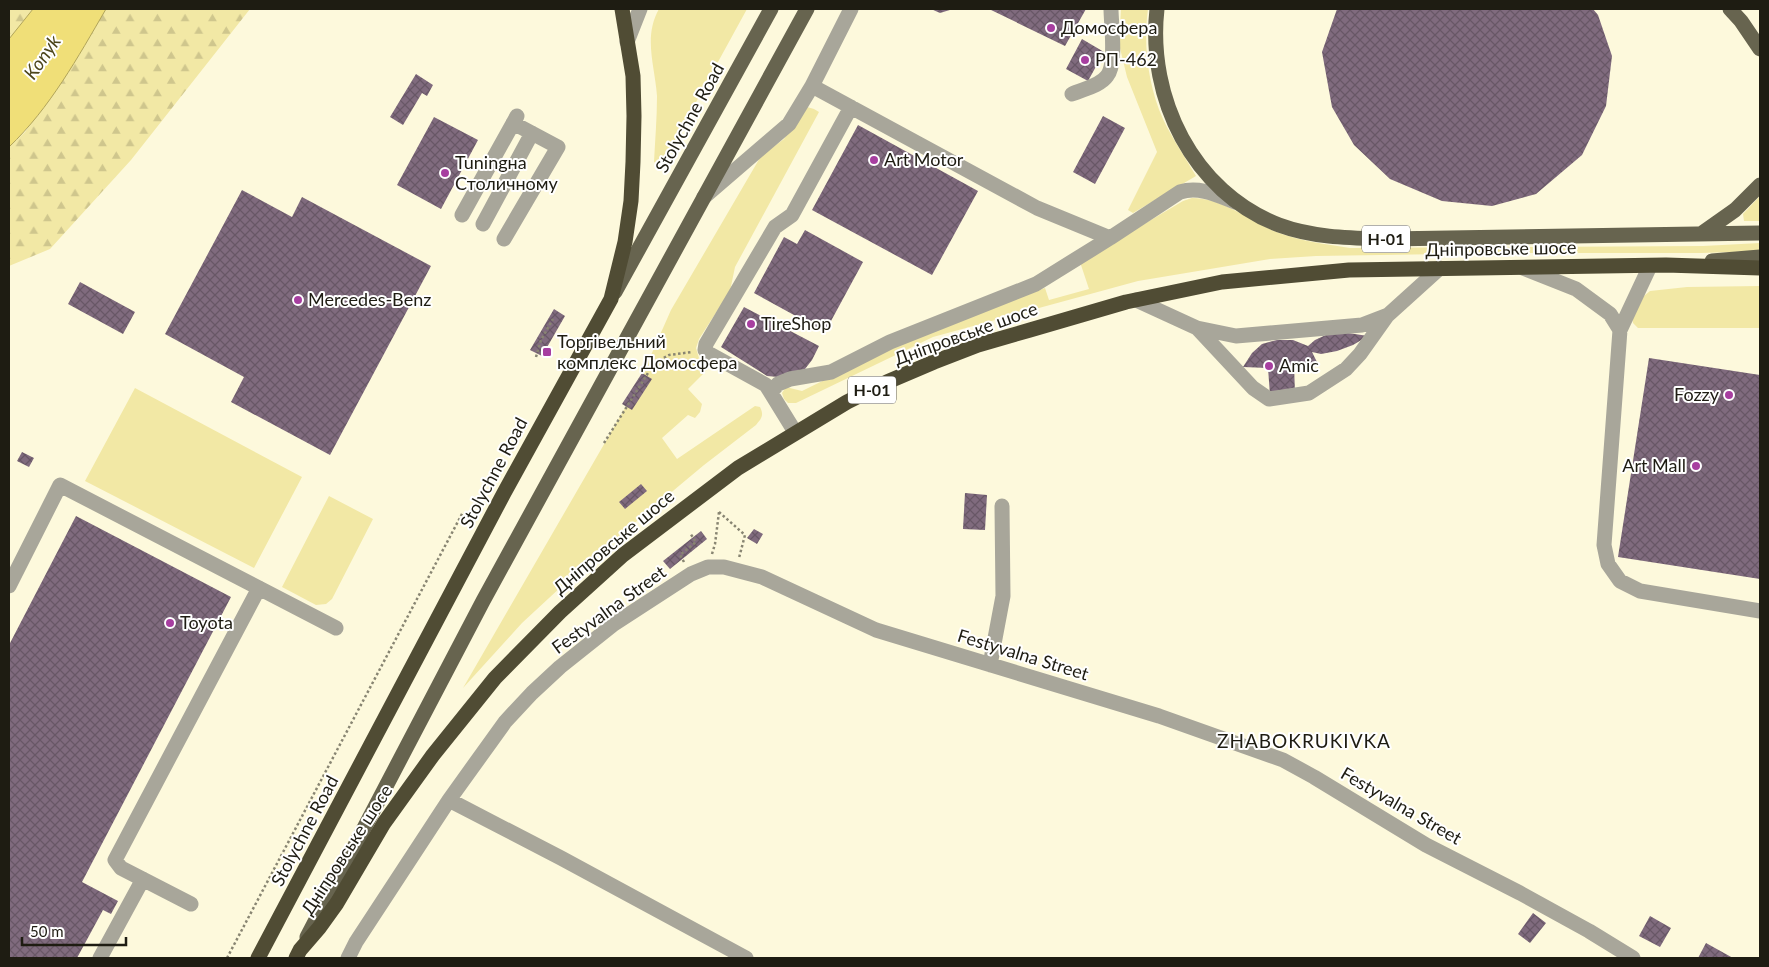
<svg xmlns="http://www.w3.org/2000/svg" width="1769" height="967" font-family="Lato,sans-serif">
<defs>
<pattern id="forest-firs" width="22" height="20" patternUnits="userSpaceOnUse" patternTransform="scale(1.25)"><rect width="22" height="20" fill="#f2e8a5"/><path d="M5 1l3.5 6h-7zM16 11l3.5 6h-7z" fill="#cfc68d"/></pattern>
<pattern id="building-cross-hatch" width="8" height="8" patternUnits="userSpaceOnUse" patternTransform="scale(1.25)"><rect width="8" height="8" fill="#806b7e"/><path d="M0 0l8 8M0 8l8-8" fill="none" stroke="#685766"/></pattern>
</defs>
<rect width="100%" height="100%" fill="#fdf9dc"/>
<path fill="#f2e8a5" d="M659,9H747L661,166L654,162C655,141 657,118 657,96C655,66 643,37 659,9Z
M1121,9H1148C1143,44 1148,86 1163,119C1172,138 1185,157 1196,176L1133,213L1128,210L1157,152L1127,77L1119,44Z
M807,107L814,109L819,112L735,267L730,291L699,339L696,348L699,358L711,366L688,389L702,404L700,412L695,418L688,415L662,438L677,459L755,406L760,407C764,415 762,418 756,425L704,465L589,561L522,623L463,688L636,389L671,310L761,156L784,139L803,109Z
M1760,196V221H1744L1743,214Z
M1192,198C1222,198 1247,219 1274,231C1298,241 1325,244 1350,248L1703,246L1760,243V251L1701,253H1510L1316,256L1270,259L1138,281L933,337L796,403H788L784,399L782,393L786,387L802,391L924,331L1045,288L1049,300L1089,289L1080,262L1183,201Z
M1760,286V328H1638L1633,323L1632,315L1639,300L1650,291L1687,287Z
M135,388L302,477L254,568L85,481Z
M329,496L373,519L332,599L326,604L316,605L282,587Z"/>
<path fill="url(#forest-firs)" d="M9,9H33L9,39Z
M106,9H250L131,160L50,249L9,266V147L25,132Z"/>
<path fill="#f0df78" stroke="#b1a459" d="M33,9H106C78,57 50,108 9,147V39Z"/>
<path fill="url(#building-cross-hatch)" d="M931,9H953L940,13Z
M989,9H1086L1065,46Z
M1337,9H1593L1598,15L1612,56L1606,106L1582,155L1536,194L1492,206L1442,201L1390,179L1354,145L1332,107L1322,52Z
M1082,39L1104,52L1088,81L1066,69Z
M416,74L433,85L427,96L422,93L403,125L390,117Z
M1103,116L1125,128L1095,184L1073,172Z
M434,117L478,140L441,209L397,185Z
M858,125L978,191L932,275L812,210Z
M242,190L292,217L302,197L431,266L330,455L231,402L244,377L165,334Z
M805,230L863,262L825,332L754,293L784,237L797,244Z
M80,282L135,312L123,334L68,304Z
M744,307L819,346L812,360L805,369L795,373L778,377L767,376L721,347Z
M554,309L565,316L542,356L530,350Z
M1348,333L1368,336L1353,345L1337,351L1321,354L1312,352L1318,364L1294,365L1295,393L1270,395L1268,368L1243,367L1252,353L1262,344L1277,340H1293L1308,346L1315,340L1328,334Z
M1649,358L1760,375V579L1618,557Z
M642,373L652,379L632,410L622,404Z
M22,452L34,458L29,467L17,461Z
M641,484L647,491L625,509L619,502Z
M965,493L987,495L985,530L963,529Z
M76,516L231,597L82,882L118,901L111,914L103,910L77,958H9V645Z
M754,529L763,534L757,544L747,538Z
M701,531L707,539L670,569L663,561Z
M1533,913L1546,923L1530,943L1518,934Z
M1650,916L1671,928L1660,947L1639,936Z
M1706,943L1733,958H1698Z"/>
<g fill="none" stroke-linecap="round" stroke-linejoin="round">
<path stroke="#888572" stroke-width="2.5" stroke-dasharray="2.5 2.5" stroke-linecap="butt" d="M536,357L541,340L553,319
M642,370L669,355L692,352
M604,443L648,373
M719,512L745,535L739,558
M712,554L715,544L719,512
M684,562L680,555L696,542L690,533
M227,958L463,512"/>
<path stroke="#a8a69a" stroke-width="15" d="M627,42L640,9
M812,86L1037,208L1110,238L1180,192C1199,186 1217,195 1235,202
M1072,94C1083,89 1100,86 1107,76C1117,64 1111,24 1111,9
M704,197L789,124L812,86L851,9
M462,215L517,116
M483,224L532,133
M504,239L558,147L513,123
M1650,266L1620,330L1604,545L1608,564L1620,581L1640,591L1760,611
M1523,268L1576,289L1610,314L1620,330
M1136,300L1197,328L1236,336L1362,325L1388,315L1440,268
M1197,328L1253,388L1269,399L1309,393L1346,369L1360,354L1387,316
M771,392L778,384L790,379L831,372L890,342L1036,284L1110,238
M795,432L766,385L708,353L705,350L706,344L775,227L792,215L851,107
M9,586L60,485L336,628
M990,665L1003,596L1002,506
M449,800L561,858L746,958
M191,904L121,868L115,860L259,588
M100,958L143,879
M348,958L356,942L449,800L505,722L532,693L560,667L614,624L691,574L708,567H724L762,577L876,630L1159,716L1283,760L1314,777L1426,845L1520,893L1589,931L1633,958"/>
<path stroke="#67644f" stroke-width="15" d="M1157,9C1147,98 1193,192 1279,225C1314,238 1352,238 1388,239L1760,233
M1730,9L1741,21L1760,49
M1701,234L1735,210L1760,185
M1712,261L1760,257
M615,292L771,9
M307,937L483,601L807,9"/>
<path stroke="#504c34" stroke-width="15" d="M258,958L504,493L611,299L625,242L631,201L633,162L634,116L633,76L622,9
M296,958L300,950L319,928L337,903L384,823L433,755L495,678L560,612L623,555L738,468L847,402L887,382L934,362L978,345L1030,330L1126,302L1222,282L1349,270L1666,265L1760,268"/>
</g>
<g fill="#a73ea0" stroke="#fff" stroke-width="2">
<circle cx="1051" cy="28" r="5"/>
<circle cx="1085" cy="60" r="5"/>
<circle cx="874" cy="160" r="5"/>
<circle cx="445" cy="173" r="5"/>
<circle cx="298" cy="300" r="5"/>
<circle cx="751" cy="324" r="5"/>
<rect x="542" y="347" width="10" height="10" rx="2.5"/>
<circle cx="1269" cy="366" r="5"/>
<circle cx="1729" cy="395" r="5"/>
<circle cx="1696" cy="466" r="5"/>
<circle cx="170" cy="623" r="5"/>
</g>
<g text-anchor="middle" stroke-width="4" stroke-linejoin="round" paint-order="stroke">
<g fill="#fff" stroke="#626059" stroke-width="1">
<rect x="1362" y="225.5" width="48" height="27" rx="4"/>
<rect x="848" y="376.5" width="48" height="27" rx="4"/>
</g>
<g font-size="16" font-weight="bold" fill="#1e1c12">
<text x="1386" y="245">Н-01</text>
<text x="872" y="396">Н-01</text>
</g>
<g font-size="18" fill="#1e1c12" stroke="#fff" text-anchor="start">
<text x="1061" y="34">Домосфера</text>
<text x="1095" y="66">РП-462</text>
<text x="884" y="166">Art Motor</text>
<text x="455" y="169">Tuningна<tspan x="455" dy="21">Столичному</tspan></text>
<text x="308" y="306">Mercedes-Benz</text>
<text x="761" y="330">TireShop</text>
<text x="557" y="348">Торгівельний<tspan x="557" dy="21">комплекс Домосфера</tspan></text>
<text x="1279" y="372">Amic</text>
<text x="1719" y="401" text-anchor="end">Fozzy</text>
<text x="1686" y="472" text-anchor="end">Art Mall</text>
<text x="180" y="629">Toyota</text>
</g>
<g font-size="18" fill="#1e1c12" stroke="#fff">
<text transform="translate(690 118) rotate(-61)" y="6">Stolychne Road</text>
<text transform="translate(1501 249) rotate(-1)" y="6">Дніпровське шосе</text>
<text transform="translate(966 334) rotate(-20)" y="6">Дніпровське шосе</text>
<text transform="translate(494 473) rotate(-62)" y="6">Stolychne Road</text>
<text transform="translate(614 542) rotate(-40)" y="6">Дніпровське шосе</text>
<text transform="translate(609 610) rotate(-36)" y="6">Festyvalna Street</text>
<text transform="translate(1023 655) rotate(17)" y="6">Festyvalna Street</text>
<text transform="translate(1401 806) rotate(30)" y="6">Festyvalna Street</text>
<text transform="translate(305 831) rotate(-62)" y="6">Stolychne Road</text>
<text transform="translate(347 850) rotate(-57)" y="6">Дніпровське шосе</text>
</g>
<g font-size="19" font-style="italic" fill="#4d461b" stroke="#fff">
<text transform="translate(42 57) rotate(-55)" y="7">Konyk</text>
</g>
<g font-size="19" letter-spacing="1" fill="#1e1c12" stroke="#fff">
<text x="1304" y="748">ZHABOKRUKIVKA</text>
</g>
</g>
<rect width="1769" height="967" fill="none" stroke="#1e1c12" stroke-width="20"/>
<path d="M22 937v8h104v-8" fill="none" stroke="#1e1c12" stroke-width="2.5"/>
<text x="30" y="937" font-size="15" fill="#1e1c12" stroke="#ffffff" stroke-width="4" paint-order="stroke">50 m</text>
</svg>
